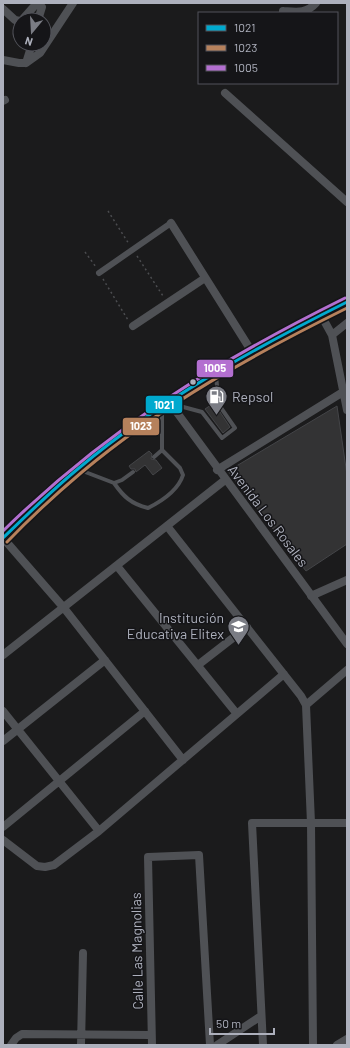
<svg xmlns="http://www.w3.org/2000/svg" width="350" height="1048" font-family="Barlow,sans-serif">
<rect width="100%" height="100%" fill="#1b1b1c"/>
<path fill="#333334" stroke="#444548" d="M214,403L230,427L223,433L205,409Z
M337,406L347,475V544L306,571L228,471Z
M149,451L152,454L151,459L156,460L162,468L153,475L145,465L136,472L135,469H131L129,466Z"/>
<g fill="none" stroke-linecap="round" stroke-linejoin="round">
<path stroke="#4b4c4f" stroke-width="1.5" stroke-dasharray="2 3" stroke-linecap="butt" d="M108,211L129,244
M85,252L96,267
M137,256L163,296
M103,279L128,320"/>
<path stroke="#4f5155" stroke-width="4" d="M172,404L202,412L222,438L235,428L219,405L216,376
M154,457L162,450V410
M80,470L114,483L122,480L133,472
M114,483C123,496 131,504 148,508C162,501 178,491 183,475L180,468L162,450"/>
<path stroke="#4f5155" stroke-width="6" d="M99,273L171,223"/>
<path stroke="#4f5155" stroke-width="8" d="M3,9L15,20L20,21
M283,11C297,12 306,14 316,3
M22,20L37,3L42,7L38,20
M3,60L19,63H26L32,44
M26,63L40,53L73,3
M225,93L347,202
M3,101L5,100
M171,223L252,352
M321,315L332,335L347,410
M133,326L205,278
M332,335L347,323
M170,403L347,644
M217,470L343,392
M167,526L301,696L306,705L311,823L313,1045
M3,538L64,608L183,760
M117,566L237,714
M311,596L347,580
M3,655L225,480
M198,665L247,627
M306,705L347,670
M3,711L99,831
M3,741L105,660
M3,827L145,711
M3,840L37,866L45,867L54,865L99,831L284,674
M11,1045L16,1038L22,1034L151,1035
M81,1045L83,953
M152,1045L148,857L199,855L210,1045
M217,1045L261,1016
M263,1045L252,823H347
M337,1045L347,1039"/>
<path stroke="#4d4d50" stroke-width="13" d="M3,538C98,438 224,362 347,302"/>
<defs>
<path id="bus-1" d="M3,538C28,514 52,490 79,468C160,400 253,349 347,302"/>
<path id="bus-2" d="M7,542C31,517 56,494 82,472C162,405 254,354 347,308"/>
<path id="bus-3" d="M3,531C107,429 216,362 345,298"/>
</defs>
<use href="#bus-1" stroke="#151518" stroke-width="6"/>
<use href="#bus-2" stroke="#151518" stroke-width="6"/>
<use href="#bus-3" stroke="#151518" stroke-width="6"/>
<use href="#bus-1" stroke="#00a9ce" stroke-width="3"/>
<use href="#bus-2" stroke="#b6815c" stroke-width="3"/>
<use href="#bus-3" stroke="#b36fd0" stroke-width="3"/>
</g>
<defs>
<symbol id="fuel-pin" viewBox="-11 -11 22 30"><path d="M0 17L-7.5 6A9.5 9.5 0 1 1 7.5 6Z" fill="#7a7c84" stroke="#151518"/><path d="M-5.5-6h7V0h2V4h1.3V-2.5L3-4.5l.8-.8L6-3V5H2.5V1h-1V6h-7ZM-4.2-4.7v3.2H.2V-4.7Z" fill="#fff"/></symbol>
<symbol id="school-pin" viewBox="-11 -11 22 30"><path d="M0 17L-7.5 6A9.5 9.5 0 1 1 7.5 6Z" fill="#7a7c84" stroke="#151518"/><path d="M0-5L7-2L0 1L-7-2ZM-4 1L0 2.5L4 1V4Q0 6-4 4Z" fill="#fff"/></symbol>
</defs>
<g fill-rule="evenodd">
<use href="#fuel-pin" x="204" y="384" width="25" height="34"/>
<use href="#school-pin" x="226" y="614" width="25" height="34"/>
</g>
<circle fill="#adb0bc" stroke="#151518" stroke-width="1.5" cx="193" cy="382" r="3.5"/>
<g text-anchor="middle" stroke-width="3" stroke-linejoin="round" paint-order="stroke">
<g font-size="14" fill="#adb0bc" stroke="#151518" text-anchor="start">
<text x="232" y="402">Repsol</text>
<text x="224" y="623" text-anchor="end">Institución<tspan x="224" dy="16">Educativa Elitex</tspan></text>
</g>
<g font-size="14" fill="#adb0bc" stroke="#151518">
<text transform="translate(268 516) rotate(53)" y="5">Avenida Los Rosales</text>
<text transform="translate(137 951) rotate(-91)" y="5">Calle Las Magnolias</text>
</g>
</g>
<g stroke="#151518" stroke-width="1.5">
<rect x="196" y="359" width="38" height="19" rx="4" fill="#b36fd0"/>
<rect x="145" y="395" width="38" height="19" rx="4" fill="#00a9ce"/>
<rect x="122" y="417" width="38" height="19" rx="4" fill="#b6815c"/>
</g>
<g font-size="11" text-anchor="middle" font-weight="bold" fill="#fff">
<text x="215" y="372">1005</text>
<text x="164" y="409">1021</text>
<text x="141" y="430">1023</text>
</g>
<rect width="350" height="1048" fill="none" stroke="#adb0bc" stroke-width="8"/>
<rect x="198" y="12" width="140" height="72" fill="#151518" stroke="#52535a"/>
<rect x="206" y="25" width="20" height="6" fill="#00a9ce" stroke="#52535a"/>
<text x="234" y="32" font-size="12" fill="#adb0bc">1021</text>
<rect x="206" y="45" width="20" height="6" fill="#b6815c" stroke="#52535a"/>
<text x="234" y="52" font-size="12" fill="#adb0bc">1023</text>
<rect x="206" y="65" width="20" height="6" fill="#b36fd0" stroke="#52535a"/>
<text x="234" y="72" font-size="12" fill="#adb0bc">1005</text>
<g transform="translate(32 32) rotate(198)"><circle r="19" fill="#151518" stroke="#52535a"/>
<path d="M0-3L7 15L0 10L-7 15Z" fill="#7a7c84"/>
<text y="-6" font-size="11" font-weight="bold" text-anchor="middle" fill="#adb0bc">N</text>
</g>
<path d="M210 1028v6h64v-6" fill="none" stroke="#adb0bc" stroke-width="2"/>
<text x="216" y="1028" font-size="12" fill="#adb0bc" stroke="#151518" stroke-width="3" paint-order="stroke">50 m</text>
</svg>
